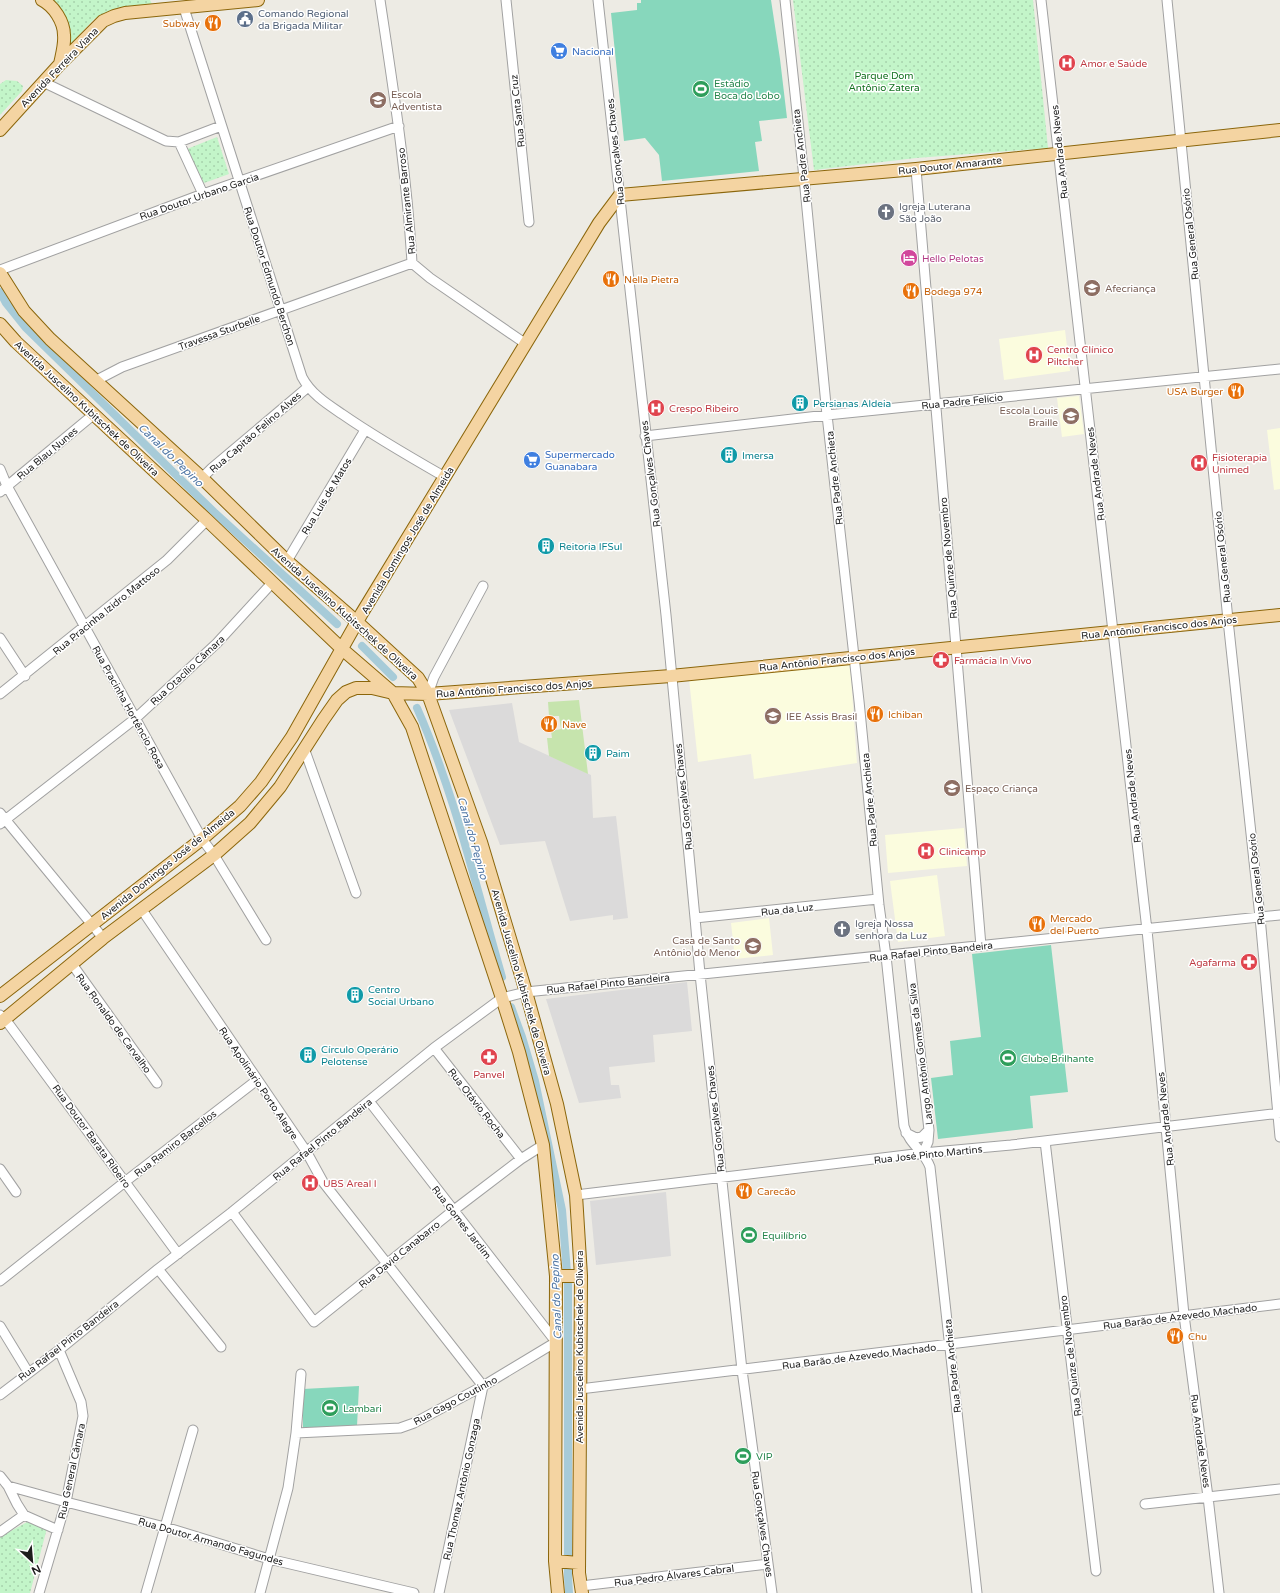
<svg xmlns="http://www.w3.org/2000/svg" width="1280" height="1593" font-family="'Varela Round',sans-serif">
<defs>
<pattern id="park-dots" width="8" height="8" patternUnits="userSpaceOnUse"><rect width="8" height="8" fill="#c3f5c9"/><path d="M2 2h.1M6 6h.1" fill="none" stroke="#a7d2ac" stroke-width="1.8" stroke-linecap="round"/></pattern>
</defs>
<rect width="100%" height="100%" fill="#edebe4"/>
<path fill="#dbdada" d="M512,703L519,742L591,775L593,818L616,816L628,918L613,920V915L570,921L545,841L500,845L449,710Z
M687,982L692,1031L653,1035L655,1062L609,1067L611,1085H619L621,1098L579,1103L546,999Z
M666,1192L671,1256L596,1265L590,1201Z"/>
<path fill="#fbfcde" d="M1065,330L1070,371L1004,380L999,339Z
M1079,396L1084,434L1062,437L1057,398Z
M1280,428V489L1274,490L1267,430Z
M850,663L857,763L754,779L751,754L698,762L689,679Z
M964,828L967,866L888,873L885,835Z
M937,875L945,936L898,942L890,881Z
M769,918L773,955L735,959L731,923Z"/>
<path fill="#c6e4ad" d="M579,700L588,774L549,756L547,738H552L551,731L561,729L559,716H549L548,702Z"/>
<path fill="url(#park-dots)" d="M47,0H150L152,4L117,8L94,19L66,49Z
M793,0H1033L1048,148L916,158L814,170Z
M6,80L17,81L23,86L22,91L0,115V84Z
M217,137L229,174L204,183L187,149Z
M29,1521L47,1528L30,1593H0V1537Z"/>
<path fill="#87d7bc" d="M641,0H771L780,59L787,118L759,121L762,141L755,142L759,171L662,181L659,155L645,138L624,141L611,13L637,10V3H641Z
M1051,945L1068,1092L1030,1096L1033,1128L938,1139L931,1078L953,1075L950,1041L981,1037L972,954Z
M359,1386L357,1426L303,1430V1389Z"/>
<g fill="none" stroke-linecap="round" stroke-linejoin="round">
<path stroke="#a7cbd8" stroke-width="8" d="M0,292L6,303L26,328L215,513L337,624
M362,646L393,677
M417,708C455,794 476,887 502,977
M511,1007L522,1037L535,1081L562,1210L568,1285V1577L569,1593"/>
<defs>
<path id="minor" d="M380,0C393,87 407,175 412,263L430,278L526,344
M506,0L529,222
M598,0L666,615L695,918L700,974L742,1370L772,1593
M785,0L804,178L827,415L859,701L879,905L886,956L904,1126C910,1146 924,1150 930,1167L977,1593
M1041,0L1147,930L1184,1315L1208,1497L1219,1593
M1167,0L1228,620L1260,917L1280,1137
M184,8L302,377C311,394 327,404 342,414C375,437 410,457 445,477
M43,82L166,141L179,142L221,126
M179,142L203,194
M916,169L981,946
M0,270L203,194L399,126
M95,381L122,367L412,263
M645,436L827,415L1280,369
M0,469L7,486L202,839L214,855L266,940
M202,478L212,468L308,387
M0,492L93,415
M287,561L365,430
M0,638L25,676
M0,694L167,560L207,520
M428,694L434,677L483,586
M304,748L356,893
M0,813L103,938
M0,824L136,718L217,643L272,583
M142,910L306,1151L323,1182L483,1386L439,1593
M695,918L878,899
M909,954L929,1130L928,1142L923,1153
M72,964L157,1083
M0,1015L5,1019L178,1254
M434,1048L521,1159
M906,1133L916,1138L922,1137L929,1130
M1045,1141L1096,1571
M0,1169L16,1192
M576,1195L923,1153L1011,1145L1280,1113
M232,1212L314,1322L454,1210L521,1159L543,1145
M158,1269L221,1347
M0,1281L126,1181L257,1080
M0,1326L28,1372
M580,1389L1280,1304
M0,1395L59,1350L158,1269L232,1212L434,1048L502,998L526,992L1280,915
M296,1433L400,1428L414,1423L483,1386L556,1342L369,1101
M0,1476L8,1486L17,1504L24,1515L58,1530
M8,1486L66,1502L165,1527L269,1559L414,1593
M1145,1504L1280,1489
M0,1532L24,1515
M581,1586L768,1564
M39,1593L66,1502L83,1416L81,1402L59,1350
M146,1593L193,1430
M260,1593L288,1488L296,1433L301,1374"/>
<path id="major" d="M42,0C54,6 64,22 64,35C65,44 62,54 60,64
M0,130L60,64L103,21L114,16L125,13L258,0
M0,273L24,311L50,339L202,478L287,561L357,622L418,678L428,694L481,842L526,992L557,1104L576,1195L581,1276L579,1573L582,1593
M0,324L16,342L207,520L342,649L393,693L412,727L502,998L519,1052L543,1145L556,1276L555,1561L558,1593
M0,996L202,839L240,806L261,782L292,737L362,613L599,223L620,195L916,169L1280,130
M0,1023L103,938L214,855L250,823L280,787L323,720L337,700L346,692L356,688H372L393,693L428,694L671,676L1280,615
M556,1276H581
M555,1561L579,1563"/>
</defs>
<use href="#minor" stroke="#a1a1a1" stroke-width="11"/>
<use href="#major" stroke="#8b660b" stroke-width="14"/>
<use href="#minor" stroke="#fff" stroke-width="9"/>
<use href="#major" stroke="#f4d4a2" stroke-width="12"/>
</g>
<defs>
<symbol id="civic-disc" viewBox="-11 -11 22 22"><circle r="9.5" fill="#5c6f8a" stroke="#fff"/><path d="M-.6-6.5H3V-4.5H.6V-3L4-1V1h2V6H-6V1h2V-1L-.6-3ZM-1.2 2.5V6h2.4V2.5Z" fill="#fff"/></symbol>
<symbol id="restaurant-disc" viewBox="-11 -11 22 22"><circle r="9.5" fill="#e8710a" stroke="#fff"/><path d="M-5-6h1v4h1v-4h1v4h1v-4h1v5L-1.5 .5V6h-2V.5L-5-1ZM5-6V6H3V1.5H1.5Q1.5-4 5-6Z" fill="#fff"/></symbol>
<symbol id="supermarket-disc" viewBox="-11 -11 22 22"><circle r="9.5" fill="#3f7fe0" stroke="#fff"/><path d="M-6-5.5h2.5l.6 2H6L4.5 2H-2.5L-4.4-4H-6ZM-1.5 3.2a1.3 1.3 0 1 0 .1 0ZM3 3.2a1.3 1.3 0 1 0 .1 0Z" fill="#fff"/></symbol>
<symbol id="hospital-disc" viewBox="-11 -11 22 22"><circle r="9.5" fill="#e0444e" stroke="#fff"/><path d="M-5-5h3v3.5h4V-5h3V5h-3V1.5h-4V5h-3Z" fill="#fff"/></symbol>
<symbol id="stadium-disc" viewBox="-11 -11 22 22"><circle r="9.5" fill="#2e9e5b" stroke="#fff"/><path d="M0-5a6.5 5 0 1 0 0 10a6.5 5 0 1 0 0-10ZM-3.5-1.8h7v3.6h-7Z" fill="#fff"/></symbol>
<symbol id="school-disc" viewBox="-11 -11 22 22"><circle r="9.5" fill="#8d6e63" stroke="#fff"/><path d="M0-5L7-2L0 1L-7-2ZM-4 1L0 2.5L4 1V4Q0 6-4 4Z" fill="#fff"/></symbol>
<symbol id="church-disc" viewBox="-11 -11 22 22"><circle r="9.5" fill="#6b7280" stroke="#fff"/><path d="M-1.2-6h2.4v3.5h3.3v2.4h-3.3V6h-2.4V-.1h-3.3v-2.4h3.3Z" fill="#fff"/></symbol>
<symbol id="hotel-disc" viewBox="-11 -11 22 22"><circle r="9.5" fill="#d1479c" stroke="#fff"/><path d="M-6-4.5h1.5V1H6V5H4.5V3h-9V5H-6ZM-4 0a1.8 1.8 0 1 1 3.6 0ZM.5 0V-2.5h3Q6-2.5 6 0Z" fill="#fff"/></symbol>
<symbol id="building-disc" viewBox="-11 -11 22 22"><circle r="9.5" fill="#0f9aa8" stroke="#fff"/><path d="M-4-6H4V6H1V3H-1V6H-4ZM-2.5-4.3h1.7v1.8h-1.7ZM.8-4.3h1.7v1.8H.8ZM-2.5-1h1.7V.8h-1.7ZM.8-1h1.7V.8H.8Z" fill="#fff"/></symbol>
<symbol id="pharmacy-disc" viewBox="-11 -11 22 22"><circle r="9.5" fill="#e0444e" stroke="#fff"/><path d="M-2-6h4v4h4v4h-4v4h-4v-4h-4v-4h4Z" fill="#fff"/></symbol>
</defs>
<g fill-rule="evenodd">
<use href="#civic-disc" x="235" y="9" width="20" height="20"/>
<use href="#restaurant-disc" x="203" y="13" width="20" height="20"/>
<use href="#supermarket-disc" x="549" y="41" width="20" height="20"/>
<use href="#hospital-disc" x="1057" y="53" width="20" height="20"/>
<use href="#stadium-disc" x="691" y="79" width="20" height="20"/>
<use href="#school-disc" x="368" y="90" width="20" height="20"/>
<use href="#church-disc" x="876" y="202" width="20" height="20"/>
<use href="#hotel-disc" x="899" y="248" width="20" height="20"/>
<use href="#restaurant-disc" x="601" y="269" width="20" height="20"/>
<use href="#school-disc" x="1082" y="278" width="20" height="20"/>
<use href="#restaurant-disc" x="901" y="281" width="20" height="20"/>
<use href="#hospital-disc" x="1024" y="345" width="20" height="20"/>
<use href="#restaurant-disc" x="1226" y="381" width="20" height="20"/>
<use href="#building-disc" x="790" y="393" width="20" height="20"/>
<use href="#hospital-disc" x="646" y="398" width="20" height="20"/>
<use href="#school-disc" x="1061" y="406" width="20" height="20"/>
<use href="#building-disc" x="719" y="445" width="20" height="20"/>
<use href="#supermarket-disc" x="522" y="450" width="20" height="20"/>
<use href="#hospital-disc" x="1189" y="453" width="20" height="20"/>
<use href="#building-disc" x="536" y="536" width="20" height="20"/>
<use href="#pharmacy-disc" x="931" y="650" width="20" height="20"/>
<use href="#restaurant-disc" x="865" y="704" width="20" height="20"/>
<use href="#school-disc" x="763" y="706" width="20" height="20"/>
<use href="#restaurant-disc" x="539" y="714" width="20" height="20"/>
<use href="#building-disc" x="583" y="743" width="20" height="20"/>
<use href="#school-disc" x="942" y="778" width="20" height="20"/>
<use href="#hospital-disc" x="916" y="841" width="20" height="20"/>
<use href="#restaurant-disc" x="1027" y="914" width="20" height="20"/>
<use href="#church-disc" x="832" y="919" width="20" height="20"/>
<use href="#school-disc" x="743" y="936" width="20" height="20"/>
<use href="#pharmacy-disc" x="1239" y="952" width="20" height="20"/>
<use href="#building-disc" x="345" y="985" width="20" height="20"/>
<use href="#building-disc" x="298" y="1045" width="20" height="20"/>
<use href="#pharmacy-disc" x="479" y="1047" width="20" height="20"/>
<use href="#stadium-disc" x="998" y="1048" width="20" height="20"/>
<use href="#hospital-disc" x="300" y="1173" width="20" height="20"/>
<use href="#restaurant-disc" x="734" y="1181" width="20" height="20"/>
<use href="#stadium-disc" x="739" y="1225" width="20" height="20"/>
<use href="#restaurant-disc" x="1165" y="1326" width="20" height="20"/>
<use href="#stadium-disc" x="320" y="1398" width="20" height="20"/>
<use href="#stadium-disc" x="733" y="1446" width="20" height="20"/>
</g>
<g text-anchor="middle" stroke-width="3" stroke-linejoin="round" paint-order="stroke">
<g font-size="10" fill="#4e5e75" stroke="#fff" text-anchor="start">
<text x="258" y="17">Comando Regional<tspan x="258" dy="12">da Brigada Militar</tspan></text>
</g>
<g font-size="10" fill="#c56008" stroke="#fff" text-anchor="start">
<text x="200" y="27" text-anchor="end">Subway</text>
<text x="624" y="283">Nella Pietra</text>
<text x="924" y="295">Bodega 974</text>
<text x="1223" y="395" text-anchor="end">USA Burger</text>
<text x="888" y="718">Ichiban</text>
<text x="562" y="728">Nave</text>
<text x="1050" y="922">Mercado<tspan x="1050" dy="12">del Puerto</tspan></text>
<text x="757" y="1195">Carecão</text>
<text x="1188" y="1340">Chu</text>
</g>
<g font-size="10" fill="#366cbe" stroke="#fff" text-anchor="start">
<text x="572" y="55">Nacional</text>
<text x="545" y="458">Supermercado<tspan x="545" dy="12">Guanabara</tspan></text>
</g>
<g font-size="10" fill="#be3a42" stroke="#fff" text-anchor="start">
<text x="1080" y="67">Amor e Saúde</text>
<text x="1047" y="353">Centro Clínico<tspan x="1047" dy="12">Piltcher</tspan></text>
<text x="669" y="412">Crespo Ribeiro</text>
<text x="1212" y="461">Fisioterapia<tspan x="1212" dy="12">Unimed</tspan></text>
<text x="954" y="664">Farmácia In Vivo</text>
<text x="939" y="855">Clinicamp</text>
<text x="1236" y="966" text-anchor="end">Agafarma</text>
<text x="489" y="1078" text-anchor="middle">Panvel</text>
<text x="323" y="1187">UBS Areal I</text>
</g>
<g font-size="10" fill="#1d1d1d" stroke="#fff">
<text transform="translate(59 67) rotate(-46)" y="4">Avenida Ferreira Viana</text>
<text transform="translate(517 111) rotate(-96)" y="4">Rua Santa Cruz</text>
<text transform="translate(615 152) rotate(-96)" y="4">Rua Gonçalves Chaves</text>
<text transform="translate(1059 152) rotate(-96)" y="4">Rua Andrade Neves</text>
<text transform="translate(801 156) rotate(-97)" y="4">Rua Padre Anchieta</text>
<text transform="translate(950 165) rotate(-6)" y="4">Rua Doutor Amarante</text>
<text transform="translate(199 196) rotate(-19)" y="4">Rua Doutor Urbano Garcia</text>
<text transform="translate(406 201) rotate(-96)" y="4">Rua Almirante Barroso</text>
<text transform="translate(1190 234) rotate(-96)" y="4">Rua General Osório</text>
<text transform="translate(270 276) rotate(72)" y="4">Rua Doutor Edmundo Berchon</text>
<text transform="translate(219 332) rotate(-20)" y="4">Travessa Sturbelle</text>
<text transform="translate(962 401) rotate(-6)" y="4">Rua Padre Felício</text>
<text transform="translate(87 408) rotate(43)" y="4">Avenida Juscelino Kubitschek de Oliveira</text>
<text transform="translate(255 432) rotate(-41)" y="4">Rua Capitão Felino Alves</text>
<text transform="translate(47 453) rotate(-40)" y="4">Rua Blau Nunes</text>
<text transform="translate(650 474) rotate(-97)" y="4">Rua Gonçalves Chaves</text>
<text transform="translate(1095 474) rotate(-97)" y="4">Rua Andrade Neves</text>
<text transform="translate(834 478) rotate(-96)" y="4">Rua Padre Anchieta</text>
<text transform="translate(326 496) rotate(-59)" y="4">Rua Luís de Matos</text>
<text transform="translate(407 540) rotate(-59)" y="4">Avenida Domingos José de Almeida</text>
<text transform="translate(1222 557) rotate(-96)" y="4">Rua General Osório</text>
<text transform="translate(948 558) rotate(-95)" y="4">Rua Quinze de Novembro</text>
<text transform="translate(106 610) rotate(-39)" y="4">Rua Pracinha Izidro Mattoso</text>
<text transform="translate(345 613) rotate(42)" y="4">Avenida Juscelino Kubitschek de Oliveira</text>
<text transform="translate(1159 627) rotate(-6)" y="4">Rua Antônio Francisco dos Anjos</text>
<text transform="translate(837 659) rotate(-6)" y="4">Rua Antônio Francisco dos Anjos</text>
<text transform="translate(187 670) rotate(-43)" y="4">Rua Otacílio Câmara</text>
<text transform="translate(514 688) rotate(-4)" y="4">Rua Antônio Francisco dos Anjos</text>
<text transform="translate(129 707) rotate(61)" y="4">Rua Pracinha Hortêncio Rosa</text>
<text transform="translate(1132 796) rotate(-96)" y="4">Rua Andrade Neves</text>
<text transform="translate(683 797) rotate(-96)" y="4">Rua Gonçalves Chaves</text>
<text transform="translate(869 800) rotate(-95)" y="4">Rua Padre Anchieta</text>
<text transform="translate(167 864) rotate(-39)" y="4">Avenida Domingos José de Almeida</text>
<text transform="translate(1256 879) rotate(-96)" y="4">Rua General Osório</text>
<text transform="translate(787 909) rotate(-6)" y="4">Rua da Luz</text>
<text transform="translate(931 951) rotate(-6)" y="4">Rua Rafael Pinto Bandeira</text>
<text transform="translate(522 982) rotate(74)" y="4">Avenida Juscelino Kubitschek de Oliveira</text>
<text transform="translate(608 983) rotate(-6)" y="4">Rua Rafael Pinto Bandeira</text>
<text transform="translate(114 1023) rotate(54)" y="4">Rua Ronaldo de Carvalho</text>
<text transform="translate(920 1054) rotate(-97)" y="4">Largo Antônio Gomes da Silva</text>
<text transform="translate(259 1083) rotate(56)" y="4">Rua Apolinário Porto Alegre</text>
<text transform="translate(477 1103) rotate(52)" y="4">Rua Otávio Rocha</text>
<text transform="translate(715 1119) rotate(-96)" y="4">Rua Gonçalves Chaves</text>
<text transform="translate(1165 1119) rotate(-96)" y="4">Rua Andrade Neves</text>
<text transform="translate(92 1136) rotate(54)" y="4">Rua Doutor Barata Ribeiro</text>
<text transform="translate(322 1139) rotate(-39)" y="4">Rua Rafael Pinto Bandeira</text>
<text transform="translate(175 1143) rotate(-38)" y="4">Rua Ramiro Barcellos</text>
<text transform="translate(928 1154) rotate(-6)" y="4">Rua José Pinto Martins</text>
<text transform="translate(462 1222) rotate(52)" y="4">Rua Gomes Jardim</text>
<text transform="translate(399 1254) rotate(-39)" y="4">Rua David Canabarro</text>
<text transform="translate(1180 1316) rotate(-7)" y="4">Rua Barão de Azevedo Machado</text>
<text transform="translate(68 1340) rotate(-38)" y="4">Rua Rafael Pinto Bandeira</text>
<text transform="translate(579 1347) rotate(-90)" y="4">Avenida Juscelino Kubitschek de Oliveira</text>
<text transform="translate(859 1356) rotate(-7)" y="4">Rua Barão de Azevedo Machado</text>
<text transform="translate(1070 1356) rotate(-97)" y="4">Rua Quinze de Novembro</text>
<text transform="translate(952 1366) rotate(-96)" y="4">Rua Padre Anchieta</text>
<text transform="translate(455 1400) rotate(-28)" y="4">Rua Gago Coutinho</text>
<text transform="translate(1201 1441) rotate(82)" y="4">Rua Andrade Neves</text>
<text transform="translate(71 1471) rotate(-78)" y="4">Rua General Câmara</text>
<text transform="translate(461 1489) rotate(-78)" y="4">Rua Thomaz Antônio Gonzaga</text>
<text transform="translate(763 1524) rotate(82)" y="4">Rua Gonçalves Chaves</text>
<text transform="translate(211 1541) rotate(16)" y="4">Rua Doutor Armando Fagundes</text>
<text transform="translate(674 1575) rotate(-7)" y="4">Rua Pedro Álvares Cabral</text>
</g>
<g font-size="10" fill="#147220" stroke="#fff">
<text x="884" y="79">Parque Dom<tspan x="884" dy="12">Antônio Zatera</tspan></text>
</g>
<g font-size="10" fill="#27864d" stroke="#fff" text-anchor="start">
<text x="714" y="87">Estádio<tspan x="714" dy="12">Boca do Lobo</tspan></text>
<text x="1021" y="1062">Clube Brilhante</text>
<text x="762" y="1239">Equilíbrio</text>
<text x="343" y="1412">Lambari</text>
<text x="756" y="1460">VIP</text>
</g>
<g font-size="10" fill="#785e54" stroke="#fff" text-anchor="start">
<text x="391" y="98">Escola<tspan x="391" dy="12">Adventista</tspan></text>
<text x="1105" y="292">Afecriança</text>
<text x="1058" y="414" text-anchor="end">Escola Louis<tspan x="1058" dy="12">Braille</tspan></text>
<text x="786" y="720">IEE Assis Brasil</text>
<text x="965" y="792">Espaço Criança</text>
<text x="740" y="944" text-anchor="end">Casa de Santo<tspan x="740" dy="12">Antônio do Menor</tspan></text>
</g>
<g font-size="10" fill="#5b616d" stroke="#fff" text-anchor="start">
<text x="899" y="210">Igreja Luterana<tspan x="899" dy="12">São João</tspan></text>
<text x="855" y="927">Igreja Nossa<tspan x="855" dy="12">senhora da Luz</tspan></text>
</g>
<g font-size="10" fill="#b23c85" stroke="#fff" text-anchor="start">
<text x="922" y="262">Hello Pelotas</text>
</g>
<g font-size="10" fill="#0d838f" stroke="#fff" text-anchor="start">
<text x="813" y="407">Persianas Aldeia</text>
<text x="742" y="459">Imersa</text>
<text x="559" y="550">Reitoria IFSul</text>
<text x="606" y="757">Paim</text>
<text x="368" y="993">Centro<tspan x="368" dy="12">Social Urbano</tspan></text>
<text x="321" y="1053">Círculo Operário<tspan x="321" dy="12">Pelotense</tspan></text>
</g>
<g font-size="11" font-style="italic" fill="#5177a5" stroke="#fff">
<text transform="translate(171 455) rotate(44)" y="4">Canal do Pepino</text>
<text transform="translate(473 838) rotate(74)" y="4">Canal do Pepino</text>
<text transform="translate(556 1297) rotate(-92)" y="4">Canal do Pepino</text>
</g>
</g>
<g transform="translate(32 1561) rotate(154)" stroke="#ffffff" stroke-width="3" paint-order="stroke">
<path d="M0-3L7 15L0 10L-7 15Z" fill="#1d1d1d"/>
<text y="-6" font-size="11" font-weight="bold" text-anchor="middle" fill="#1d1d1d">N</text>
</g>
</svg>
